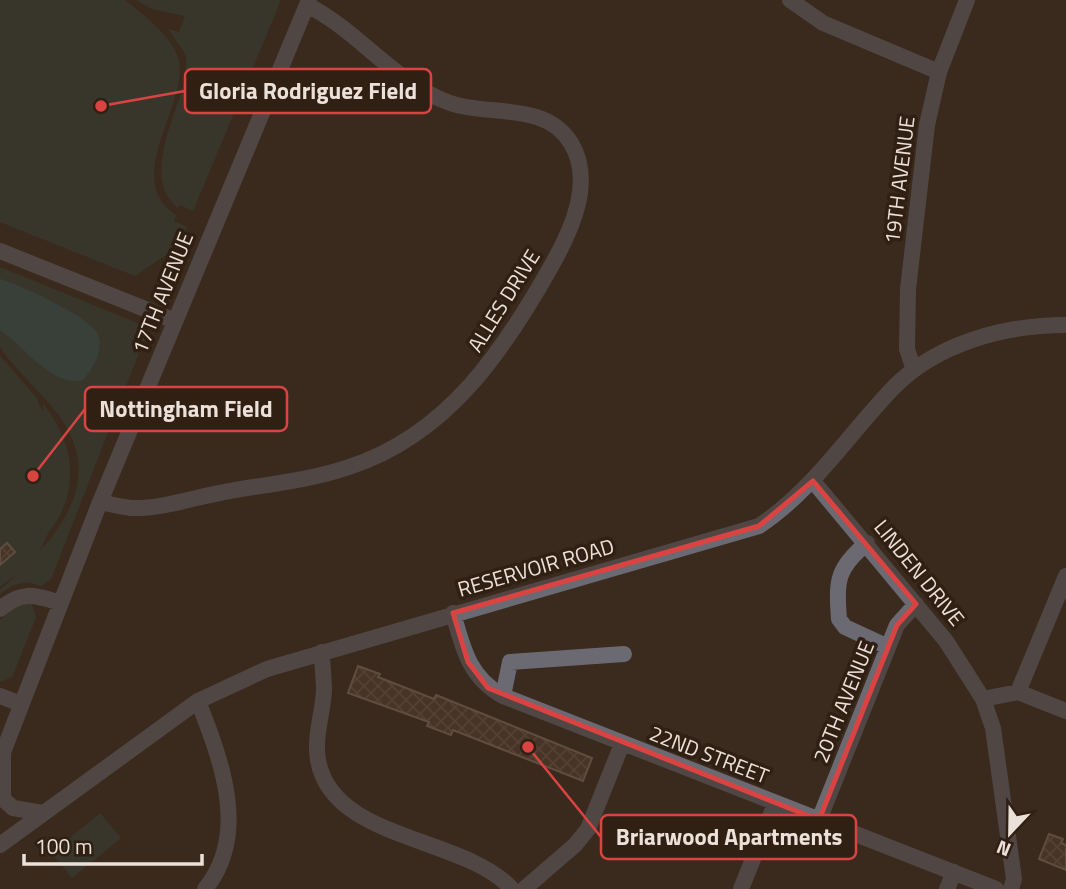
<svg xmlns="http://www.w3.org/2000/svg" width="1066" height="889" font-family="'Titillium Web',sans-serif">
<defs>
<pattern id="building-cross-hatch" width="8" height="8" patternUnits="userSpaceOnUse" patternTransform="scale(1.75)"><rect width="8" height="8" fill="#594231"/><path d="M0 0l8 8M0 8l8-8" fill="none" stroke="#715d4e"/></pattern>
</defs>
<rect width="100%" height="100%" fill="#3b2a1e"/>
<path fill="#36463c" d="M0,0H125C144,16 173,36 179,61C188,104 121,180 176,215L174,221L187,227L179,246L135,276L0,222Z
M136,0H281L193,211L180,205L178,208C139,176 180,112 186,73V55L168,29L179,32L185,16L152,9Z
M0,267L130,320L144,326L147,332L51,579L41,586C25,580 13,583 0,594V590C53,543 114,481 53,408C43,395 6,359 0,347C0,338 0,281 0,267Z
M0,356L36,397L43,412V404C75,443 81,491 49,532C44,539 42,549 37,555C27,567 12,577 0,587Z
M20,602H31L36,617L12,677L0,682V620Z
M100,813L121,838L72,878L52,853Z"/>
<path fill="#365b5b" d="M0,279C18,284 93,318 98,335C104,350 93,369 83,380C53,388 23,345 0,330Z"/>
<path fill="url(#building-cross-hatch)" stroke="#8d796a" stroke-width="2" d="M7,543L15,552L0,565V549Z
M358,666L380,674L378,677L434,699L436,695L592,758L583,781L453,730L451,735L427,726L429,722L348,693Z
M1049,834L1063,839L1061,843L1066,845V870L1039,859Z"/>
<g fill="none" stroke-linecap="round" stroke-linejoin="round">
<path stroke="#6b6a73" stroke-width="16" d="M790,0L823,23L939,72
M0,251L175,321
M914,370L907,349L908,289L927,125L939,72L967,0
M813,481L946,641L983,699L993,728L1014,879L1011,889
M100,502C110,504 121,507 131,508C164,509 198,496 230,491C269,484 311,480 349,467C448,435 505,349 553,263C572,229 594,181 571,143C545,101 490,117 450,103C393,82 359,31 307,5
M867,543C837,568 836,580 839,619L845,627L888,647
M0,609C22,590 35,595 61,603
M453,613C463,649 469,677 503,696L996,889
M322,652C322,665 324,678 324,690C323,713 314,736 318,760C332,841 464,836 512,889
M1018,692L1066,576
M0,696L21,704
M503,696L510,662L624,654
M983,699L1018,692L1066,711
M198,701C221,760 250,834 205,889
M3,752V799L13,808L43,813
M0,760L100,502L309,0
M819,820L897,625L916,604
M0,845L198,701L267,669L759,526C813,490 849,434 893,388C937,343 1005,325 1066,325
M524,889L575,845L588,829L622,744
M741,889L775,804
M947,889L954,872"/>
</g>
<path d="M0 0H1066V889H0ZM813,481L916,604L897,625L819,820L488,688L468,662L453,613L759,526Z" fill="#3b2a1e" fill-opacity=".55" fill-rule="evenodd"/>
<path fill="none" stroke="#d94443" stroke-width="5" stroke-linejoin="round" d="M813,481L916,604L897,625L819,820L488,688L468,662L453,613L759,526Z"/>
<g text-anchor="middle" stroke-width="7" stroke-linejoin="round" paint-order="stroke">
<g font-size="21" fill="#ece1d9" stroke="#302014">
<text transform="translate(900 180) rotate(-83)" y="7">19TH AVENUE</text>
<text transform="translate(163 293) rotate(-68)" y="7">17TH AVENUE</text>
<text transform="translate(504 301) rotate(-58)" y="7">ALLES DRIVE</text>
<text transform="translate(536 568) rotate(-16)" y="7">RESERVOIR ROAD</text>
<text transform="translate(919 573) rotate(51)" y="7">LINDEN DRIVE</text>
<text transform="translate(844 702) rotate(-68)" y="7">20TH AVENUE</text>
<text transform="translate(709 755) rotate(21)" y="7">22ND STREET</text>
</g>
</g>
<path fill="none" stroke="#d94443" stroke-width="2.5" d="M101 106L185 91M33 476L85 409M528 747L601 837"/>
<g fill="#d94443" stroke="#302014" stroke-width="2.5">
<circle cx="101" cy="106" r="7"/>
<circle cx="33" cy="476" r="7"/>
<circle cx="528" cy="747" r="7"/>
</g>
<g fill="#302014" stroke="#d94443" stroke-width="2.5">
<rect x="185" y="69" width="246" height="44" rx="7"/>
<rect x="85" y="387" width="202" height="44" rx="7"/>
<rect x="601" y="815" width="255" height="44" rx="7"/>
</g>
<g font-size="23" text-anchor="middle" font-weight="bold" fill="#ece1d9">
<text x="308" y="99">Gloria Rodriguez Field</text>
<text x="186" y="417">Nottingham Field</text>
<text x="729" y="845">Briarwood Apartments</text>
</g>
<g transform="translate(1010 833) rotate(202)" stroke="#302014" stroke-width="5" paint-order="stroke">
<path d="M0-5L12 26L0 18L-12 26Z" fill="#ece1d9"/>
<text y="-10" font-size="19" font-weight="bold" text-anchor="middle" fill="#ece1d9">N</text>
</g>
<path d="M24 854v10h178v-10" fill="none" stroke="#ece1d9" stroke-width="3.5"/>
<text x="35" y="854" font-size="21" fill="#ece1d9" stroke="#302014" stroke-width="5" paint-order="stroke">100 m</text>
</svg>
